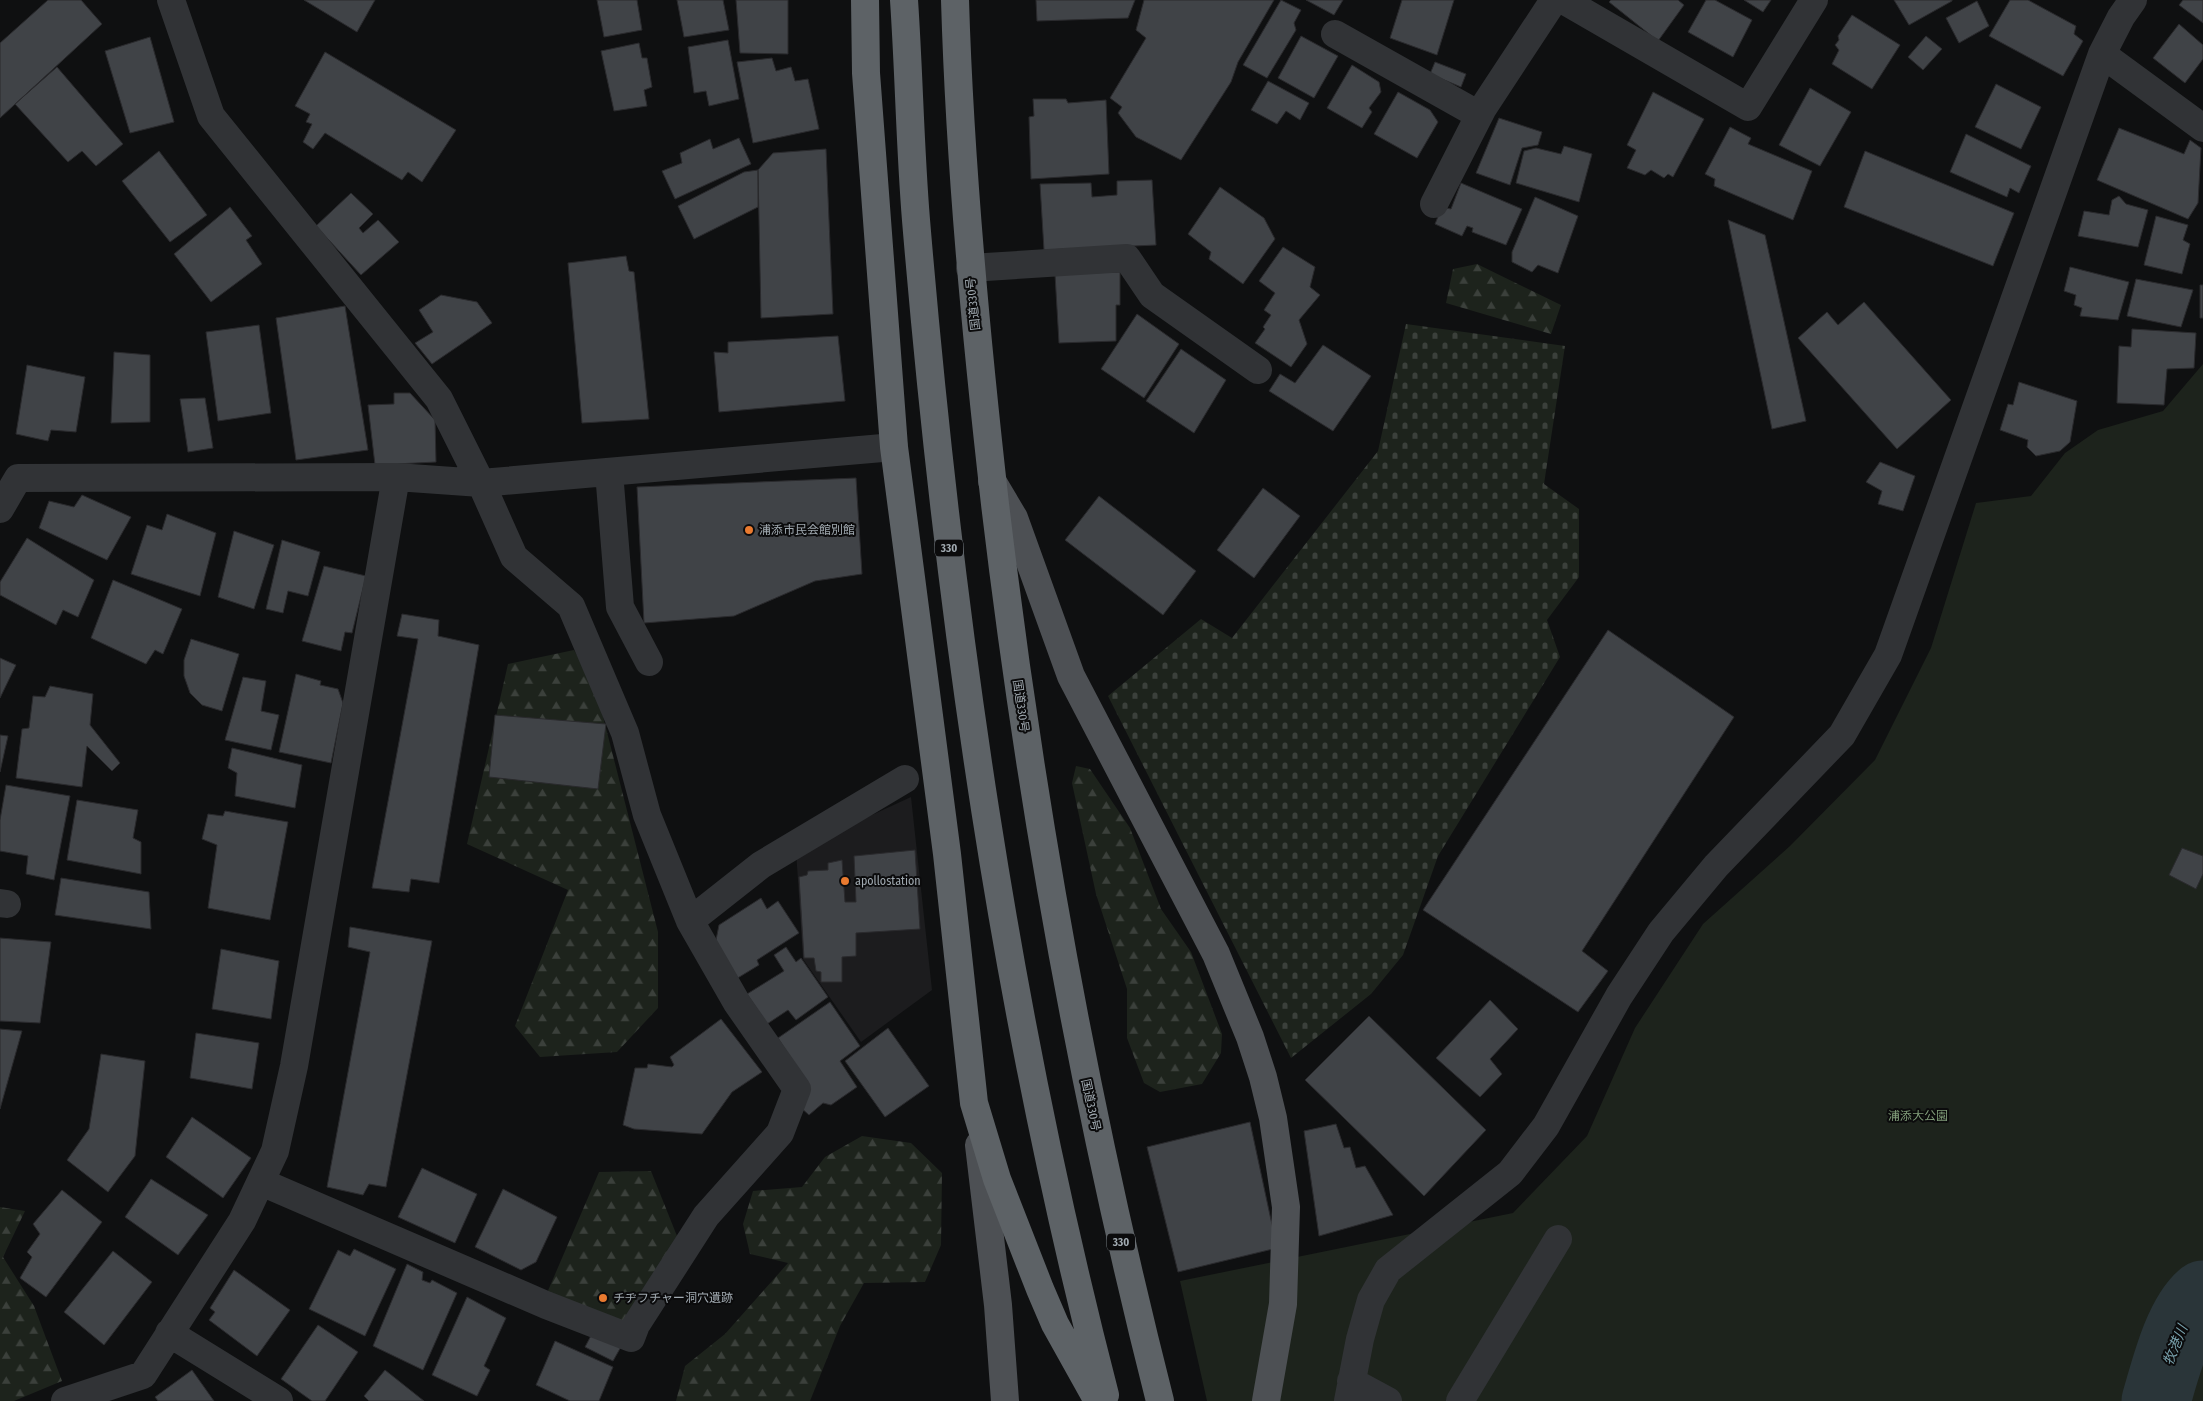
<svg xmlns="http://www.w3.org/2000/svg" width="2203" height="1401" font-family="'Fira Sans Condensed','Noto Sans JP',sans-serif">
<defs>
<pattern id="forest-firs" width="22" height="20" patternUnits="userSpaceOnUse" patternTransform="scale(1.25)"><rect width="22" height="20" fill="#1d231c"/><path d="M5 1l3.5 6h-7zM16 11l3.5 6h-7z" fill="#3b403b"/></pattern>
<pattern id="cemetery-stones" width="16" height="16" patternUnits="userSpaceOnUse" patternTransform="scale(1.25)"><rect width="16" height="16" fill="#1d231c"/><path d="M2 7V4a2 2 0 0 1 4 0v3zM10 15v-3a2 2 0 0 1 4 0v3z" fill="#3b403b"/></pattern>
</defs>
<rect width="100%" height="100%" fill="#0f1011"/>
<path fill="#1c1c1e" d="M911,797L932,990L861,1042L803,959L796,850Z"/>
<path fill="url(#forest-firs)" d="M1477,264L1561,305L1551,334L1446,303L1453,269Z
M574,650L596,689L658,932V1008L617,1052L540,1057L515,1026L568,890L467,844L508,664Z
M1076,766L1090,769L1130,828L1161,909L1191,952L1222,1034L1221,1053L1202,1084L1160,1092L1144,1083L1127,1038V989L1096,894L1072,783Z
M862,1136L911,1143L942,1173L941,1245L925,1282L864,1283L840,1326L810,1401H676L685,1366L725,1334L788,1263L750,1254L743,1224L753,1191L802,1187L825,1157Z
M651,1171L679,1241L626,1325L547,1293L599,1172Z
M0,1207L25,1211L3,1257L34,1306L62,1381L14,1401H0Z"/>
<path fill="url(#cemetery-stones)" d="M1406,324L1565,346L1544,484L1579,509V577L1547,620L1560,657L1438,856L1403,955L1371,994L1291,1058L1108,696L1201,619L1232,638L1378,451Z"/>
<path fill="#1d231c" d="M2203,364V1401H1207L1180,1281L1513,1213L1587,1136L1635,1028L1703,924L1790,846L1875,760L1931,648L1976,503L2031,496L2065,453L2098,430L2163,411Z"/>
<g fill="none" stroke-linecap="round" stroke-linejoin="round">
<path stroke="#2a3539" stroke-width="69" d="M2156,1401C2165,1371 2178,1315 2203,1295"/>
</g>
<path fill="#404347" stroke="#2a2a2d" d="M48,0H81L102,24L0,118V43Z
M304,0H375L357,32Z
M597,0H637L642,30L604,37Z
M677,0H723L729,30L684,37Z
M736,0H788V54L740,53Z
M1036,0H1135L1128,18L1037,21Z
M1144,0H1274L1238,62L1231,82L1181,160L1136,137L1118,113L1122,107L1110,98L1146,38L1136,30Z
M1281,0L1301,10L1294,23L1296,30L1267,78L1243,65Z
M1306,0H1343L1334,15Z
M1402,0H1454L1437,55L1390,38Z
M1611,0H1678L1684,5L1658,41L1609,2Z
M1706,0H1715L1752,20L1733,57L1688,32Z
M1744,0H1771L1763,12Z
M1894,0H1952V1L1909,25Z
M2010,0H2028L2076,26L2074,34L2083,41L2063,76L1989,36Z
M2183,0H2203V23L2179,5Z
M1977,1L1989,26L1959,43L1946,18Z
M1852,15L1900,45L1872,89L1832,64L1839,50L1835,45L1839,40L1838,36Z
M2179,24L2203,45V59L2185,83L2153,58Z
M1301,36L1338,56L1314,98L1278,78Z
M1926,36L1942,49L1923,70L1908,57Z
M150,37L174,122L130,133L105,51Z
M728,40L739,99L709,106L706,91L694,93L688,47Z
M639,43L642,58H647L652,87L644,90L647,106L614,111L601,51Z
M325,52L456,130L422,182L408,172L402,180L325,133L313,149L303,142L312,124L306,122L310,114L295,106Z
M772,58L776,71L791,67L795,81L808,79L819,129L753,143L737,62Z
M1435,62L1466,74L1461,87L1430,74Z
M1352,65L1379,82L1381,92L1369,108L1372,112L1362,128L1327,108Z
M57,67L123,144L96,166L82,151L68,162L15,104Z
M1268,81L1309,103L1300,120L1286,111L1277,124L1251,110Z
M1996,84L2041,107L2021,149L1975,127Z
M1810,88L1851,112L1820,166L1779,145Z
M1398,92L1430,110L1438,122L1417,158L1374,134Z
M1653,92L1704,119L1673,177L1668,174L1664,178L1651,170L1645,175L1627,168L1636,150L1627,145Z
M1033,99H1066L1068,103L1106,100L1109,174L1031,179L1029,117L1034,116Z
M1499,118L1542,132L1538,145L1522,148L1510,185L1476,173Z
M1730,127L1751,138L1748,144L1812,171L1793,220L1714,186L1715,179L1705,174Z
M2119,128L2184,154L2190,140L2201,148L2198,203L2188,219L2097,180Z
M1966,134L2031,166L2019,193L2010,188L2007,197L1950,172Z
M739,138L751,164L675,199L662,171L682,163L680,153L710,139L713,149Z
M1564,146L1592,154L1579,202L1516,183L1524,151L1536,148L1561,154Z
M826,149L833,314L761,318L758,170L773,153Z
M159,151L207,215L170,242L122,181Z
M1865,151L2014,213L1993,266L1844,207Z
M758,170V207L694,239L678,206L744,172Z
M1152,180L1156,245L1044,250L1040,184L1091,183L1092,197L1117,195V181Z
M1461,183L1522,209L1506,245L1472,232L1473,228L1467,226L1462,236L1435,224L1442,207L1451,209Z
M1220,187L1264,218L1275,239L1243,284L1209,259L1211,252L1188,234Z
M351,193L373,214L359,228L363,233L378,220L399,242L361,275L316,226Z
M2119,196L2126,204L2148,210L2138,247L2078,236L2084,211L2109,215L2112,200Z
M1535,197L1578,216L1558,273L1538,265L1532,272L1512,262V252Z
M230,207L252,236L246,240L262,264L211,302L174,254Z
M2156,216L2188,225L2183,240L2190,244L2182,274L2144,265Z
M1728,220L1765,235L1806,421L1772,429Z
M1283,247L1315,267L1310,287L1320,295L1299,320L1307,344L1291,367L1255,343L1265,329L1263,327L1271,315L1264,310L1275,293L1259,281Z
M626,256L629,271L634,272L649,419L582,423L568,263Z
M2070,267L2129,282L2118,320L2080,316L2082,308L2074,305L2076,295L2064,291Z
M1120,272V305H1116V341L1059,343L1055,274Z
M2136,279L2193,290L2181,327L2127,316Z
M2200,285H2203V318H2200Z
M441,295L477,302L492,323L432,364L415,343L433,332L419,310Z
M1864,302L1951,400L1897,449L1798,338L1827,312L1838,325Z
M345,306L368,450L296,460L276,318Z
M1137,314L1179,344L1144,398L1101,369Z
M259,325L271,413L218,421L206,332Z
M2132,329L2196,333L2194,368L2167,369L2164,405L2117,403L2119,346L2131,347Z
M838,336L845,401L719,412L714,352L728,353V342Z
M1323,345L1371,376L1333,431L1269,391L1280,374L1295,383Z
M1181,349L1226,380L1194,433L1146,401Z
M114,352L150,355V422L111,423Z
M27,365L85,377L76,432L51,430L48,441L16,434Z
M2019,382L2077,401L2070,442L2060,451L2036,456L2027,447L2028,440L2000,430L2008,404L2013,405Z
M394,393H410L435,420L436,462L375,465L368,405L394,404Z
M205,398L213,448L188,452L180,399Z
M1880,462L1915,476L1903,511L1878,504L1882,491L1866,482Z
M856,478L862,574L815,581L734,616L644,623L637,487Z
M1263,488L1300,516L1254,578L1217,550Z
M82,495L131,517L107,560L39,528L49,501L74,507Z
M1099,496L1196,571L1163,615L1065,540Z
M167,514L216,533L200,596L131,574L147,525L162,530Z
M234,531L274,545L254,609L218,597Z
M27,538L94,580L78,617L63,610L56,625L0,595V582Z
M282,540L320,552L308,596L288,591L283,613L266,609Z
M324,566L366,576L352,633L345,632L341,651L302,641Z
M113,580L182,609L163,654L155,650L146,664L91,638Z
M402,614L439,620L438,636L479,645L439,883L411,879L409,892L372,888L418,639L397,636Z
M1608,630L1734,717L1582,951L1608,971L1578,1012L1423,910Z
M191,639L239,654L222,711L202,705L190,693L184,676V660Z
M0,658L16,665L0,698Z
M296,674L321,681L320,685L338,689L343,703L331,763L279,752Z
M243,677L266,681L261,711L279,715L271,750L225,740Z
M50,686L93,694L90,725L120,763L112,771L87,746L82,787L16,778L22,729L29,728L33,696L45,697Z
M495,715L606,724L598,789L489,777Z
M0,735L8,736L0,772Z
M232,748L302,765L295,808L235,796L237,773L228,768Z
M6,785L70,796L54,880L26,874L28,856L0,851V820Z
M77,800L138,810L133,838L141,842V874L67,860Z
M225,811L288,822L270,920L208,908L217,845L202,839L208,814L223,816Z
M2182,848L2203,856V874L2196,889L2169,875Z
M915,850L920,929L856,933V956L842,957V982H821V972L816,971L814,958H804L799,877L807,875L808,871L828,870V863L842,860L845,902H856L854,856Z
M61,878L149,892L151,929L55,915Z
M761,898L767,909L778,901L799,933L757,960L759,965L736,979L715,945L719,925Z
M350,927L432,941L386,1187L369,1184L363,1195L327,1187L370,952L348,947Z
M0,938L51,942L40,1023L0,1021Z
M786,947L796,962L801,958L828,997L796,1020L788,1010L767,1024L747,994L784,971L774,955Z
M221,949L279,961L271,1019L212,1009Z
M1490,1000L1518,1029L1490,1059L1502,1074L1480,1097L1436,1058Z
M830,1002L860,1046L840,1061L857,1087L831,1105L823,1103L809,1115L799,1106L810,1089L778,1038Z
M1369,1016L1486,1130L1424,1196L1305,1080Z
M721,1019L762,1072L732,1092L702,1134L634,1129L623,1125L635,1068H647L648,1064L672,1067L674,1065L670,1057Z
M888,1028L929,1086L885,1117L845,1061Z
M0,1029L22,1031L0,1109Z
M196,1033L259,1043L252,1089L190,1078Z
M101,1054L145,1061L135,1156L108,1192L67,1160L89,1129Z
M192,1117L251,1158L223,1198L166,1157Z
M1250,1122L1277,1248L1178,1272L1147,1147Z
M1336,1124L1344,1148L1350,1147L1356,1168L1365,1166L1393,1215L1319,1236L1304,1131Z
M422,1168L477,1194L455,1243L398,1217Z
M151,1179L208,1215L178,1255L125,1217Z
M503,1189L557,1217L536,1262L521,1270L475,1247Z
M62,1190L102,1222L46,1297L20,1278L32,1257L27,1252L40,1234L33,1224Z
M354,1249L396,1269L365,1336L309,1309L338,1250L350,1256Z
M113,1251L152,1282L104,1345L64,1312Z
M407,1264L423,1272L422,1280L430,1283L432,1280L457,1293L423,1370L373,1346Z
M234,1270L290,1310L257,1356L209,1320L215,1312L210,1308Z
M467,1297L506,1318L484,1366L490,1370L477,1396L432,1375Z
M318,1325L358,1352L325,1401H312L281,1379Z
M594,1330L622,1345L613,1361L585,1347Z
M555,1341L613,1367L599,1401H570L536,1385Z
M192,1370L214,1401H158L155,1397Z
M385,1370L424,1401H369L364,1396Z"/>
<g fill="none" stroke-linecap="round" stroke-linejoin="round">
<path stroke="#313336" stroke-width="28" d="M171,0L211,116L439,399L481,483L514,557L571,606L625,733L647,815L690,921L737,1003L797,1089L780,1133L706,1216L636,1325L631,1338L546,1305L261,1182
M1563,0L1748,107L1814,0
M1335,34L1479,115
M2102,54L2203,128
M1434,204L1483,108L1554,0
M970,268L1127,258L1152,295L1258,370
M609,472L620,607L649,662
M0,509L18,478L396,477L481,483L894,447
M0,903L7,904
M690,921L761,865L905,779
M169,1333L279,1401
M1351,1381L1388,1401
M65,1401L143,1375L242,1221L275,1151L294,1066L396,477
M1348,1401L1360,1339L1371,1300L1388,1270L1510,1173L1546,1126L1619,996L1661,932L1716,866L1842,735L1888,655L2102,54L2121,17L2133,0
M1460,1401L1558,1239"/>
<path stroke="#4d5054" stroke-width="28" d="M992,481L1014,518L1071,676L1216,954L1250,1037L1263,1077L1273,1118L1286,1207L1283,1304L1266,1401
M979,1145L998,1305L1005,1401"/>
<path stroke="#5d6266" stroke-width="28" d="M865,0L866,73L894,447L947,854L974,1103L997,1179L1040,1289L1055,1324L1098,1401
M904,0C909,73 910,147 916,220C949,615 1005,1010 1105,1395
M955,0C960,169 976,337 995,504C1031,807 1085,1106 1160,1401"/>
</g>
<g fill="#e97a2f" stroke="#0b0b0c" stroke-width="2">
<circle cx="749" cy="530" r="5"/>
<circle cx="845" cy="881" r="5"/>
<circle cx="603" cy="1298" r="5"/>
</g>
<g text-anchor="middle" stroke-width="4" stroke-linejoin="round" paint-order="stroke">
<g fill="#0b0b0c" stroke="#747a80" stroke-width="1">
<rect x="935" y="539.5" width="28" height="17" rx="4"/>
<rect x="1107" y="1233.5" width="28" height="17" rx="4"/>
</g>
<g font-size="11" font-weight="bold" fill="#a1aab1">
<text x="949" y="552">330</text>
<text x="1121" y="1246">330</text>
</g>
<g font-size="12" fill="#a1aab1" stroke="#0b0b0c">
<text transform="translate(973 304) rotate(-96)" y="4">国道330号</text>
<text transform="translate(1021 706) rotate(82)" y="4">国道330号</text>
<text transform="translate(1091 1105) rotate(78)" y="4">国道330号</text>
</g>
<g font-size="12" fill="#a1aab1" stroke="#0b0b0c" text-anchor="start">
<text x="759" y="534">浦添市民会館別館</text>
<text x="855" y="885">apollostation</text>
<text x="613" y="1302">チヂフチャー洞穴遺跡</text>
</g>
<g font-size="12" fill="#809c79" stroke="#0b0b0c">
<text x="1918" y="1120">浦添大公園</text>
</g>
<g font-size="14" font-style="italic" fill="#79a1ac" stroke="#0b0b0c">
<text transform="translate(2175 1345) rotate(-68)" y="5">牧港川</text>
</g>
</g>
</svg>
